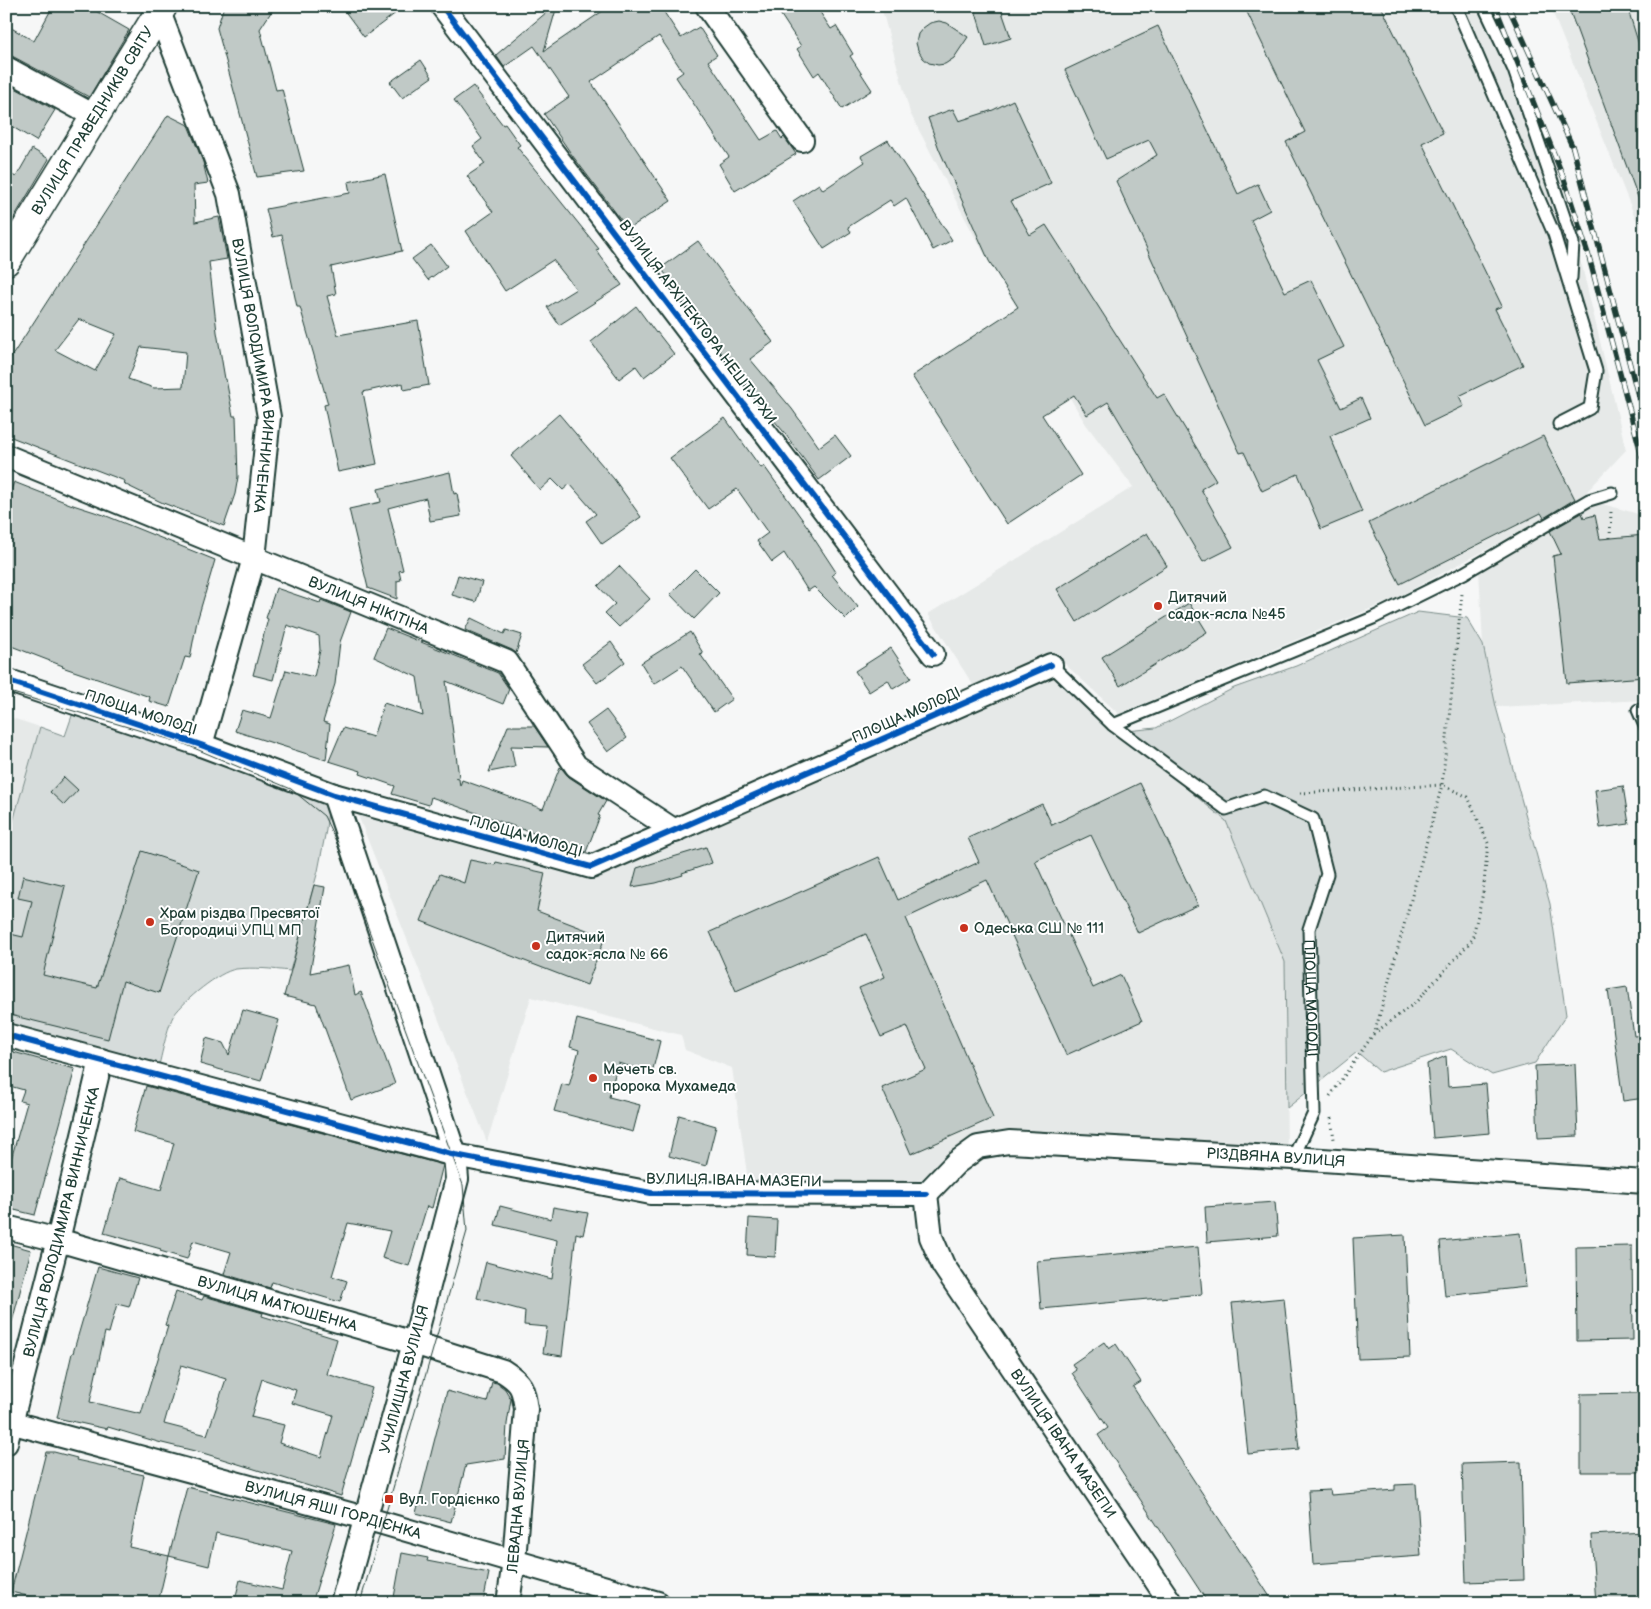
<svg xmlns="http://www.w3.org/2000/svg" width="1651" height="1609" font-family="'Balsamiq Sans',sans-serif">
<rect width="100%" height="100%" fill="#f6f7f7"/>
<filter id="ink" filterUnits="userSpaceOnUse"><feTurbulence type="fractalNoise" baseFrequency=".02" numOctaves="2"/><feDisplacementMap in="SourceGraphic" scale="10" xChannelSelector="R" yChannelSelector="G"/><feConvolveMatrix kernelMatrix="1 2 1 2 8 2 1 2 1" color-interpolation-filters="sRGB"/></filter>
<g filter="url(#ink)">
<path fill="#e6e9e8" d="M881,6H1482L1582,266L1626,450L1579,500L1394,599L1119,714L1053,653L973,685L928,614L1133,487L1085,423L976,239L910,113Z
M1550,6H1645V242Z
M1595,502L1635,513L1645,519V700L1496,707L1483,645L1479,570Z
M1051,669L1112,728L1226,821L1285,962L1287,1157L996,1139L953,1152L919,1181H748L732,1068L685,1050L681,1035L531,997L487,1142L356,810L576,874Z
M6,716L40,727L6,846Z"/>
<path fill="#d6dcdb" stroke="#7a8c88" d="M1418,612L1467,618L1483,645L1496,707L1550,904L1566,1015L1535,1063L1492,1075L1451,1049L1380,1072L1357,1052L1287,1108L1285,962L1226,821L1118,732L1156,728L1234,688L1296,666Z
M75,707L329,800L326,830L318,871L290,971C272,969 254,967 236,969C218,972 185,1000 174,1015C168,1023 160,1062 157,1074L6,1030V846L40,727L65,736Z"/>
<path fill="#c0c9c6" stroke="#1f3d34" fill-rule="evenodd" d="M53,6H87L129,30L89,97L12,56L6,55V25L34,41Z
M224,6H275L260,29L276,90L282,89L304,171L257,177L220,39L217,28Z
M341,6H405L364,37Z
M554,6H557L544,51L610,6H660L681,38L699,27L717,55L708,61L761,140L777,131L782,139L784,137L796,154L735,191L719,164L729,157L676,77L683,72L659,36L591,82L671,201L628,229L572,155L544,114L569,97L534,46L504,67L496,55Z
M775,6H816L831,29L836,26L853,54L850,56L872,90L842,109L819,72L814,76L797,49L801,46Z
M974,6H1000L1011,38L986,46Z
M1244,6H1381L1443,133L1422,143L1502,306L1495,309L1523,365L1459,396L1464,406L1425,425L1286,142L1305,132Z
M1568,6H1627L1645,64V211H1643Z
M939,21L947,23L968,37L954,58L945,64L938,65L929,63L923,58L918,50L916,43L918,34L923,28L930,23Z
M1158,26L1238,194L1258,184L1270,210L1251,220L1285,292L1311,280L1344,347L1317,360L1341,408L1361,398L1370,418L1330,436L1362,512L1321,529L1298,474L1262,491L1244,452L1240,453L1116,181L1157,155L1149,140L1106,159L1065,70Z
M421,60L432,77L402,98L390,82Z
M6,83L55,110L36,141L6,123Z
M473,86L503,125L505,124L520,145L517,147L599,249L596,250L622,285L559,325L547,307L576,289L553,260L505,291L466,231L493,212L467,176L485,164L473,146L482,139L454,100Z
M1013,100L1051,183L1011,201L1030,235L1046,225L1157,398L1164,394L1216,480L1201,489L1233,547L1203,562L1108,402L1087,415L1074,395L1042,415L1081,475L1007,524L912,376L1018,307L989,261L939,149L928,118L953,109L959,121L993,110Z
M168,115L188,125L203,162L208,183L194,185L195,222L219,217L227,259L209,262L217,332L225,379H226L233,416H236L238,477L235,494L224,526L163,503L124,484L125,481L6,435V365ZM79,319L116,334L95,371L55,350ZM141,347L186,352L183,387L154,388L128,379Z
M888,140L952,240L933,250L906,198L894,206L890,200L848,227L851,232L824,249L793,201L819,184L823,190L865,162L861,156Z
M32,149L49,159L6,231V172L16,177Z
M385,174L402,251L331,267L336,294L327,296L338,335L418,321L429,385L404,390L403,383L363,392L377,464L338,472L324,405L328,404L300,307H297L282,235L273,237L266,209L350,193L348,182Z
M698,241L773,342L750,359L792,409L819,447L835,435L851,456L819,480L783,431L757,400L667,281L669,279L661,268Z
M431,245L447,266L428,280L412,259Z
M636,306L656,333L657,332L674,354L644,377L636,366L619,379L591,342Z
M559,414L614,479L641,517L602,544L586,521L596,514L570,484L563,490L552,479L540,490L511,456Z
M725,418L761,468L764,466L812,533L811,534L836,572L832,575L858,607L846,619L814,587L808,591L784,553L772,562L757,541L768,533L737,489L708,509L670,458Z
M1543,436L1575,499L1544,518L1541,513L1400,584L1369,523Z
M450,472L454,494L457,493L461,516L430,521L426,498L388,508L403,570L399,571L401,580L397,581V599L368,588L349,509L381,502L378,489Z
M14,482L70,504L104,515L215,560L197,621L190,658L185,657L169,707L149,701L150,697L62,667L63,666L6,644V503Z
M1582,513L1584,518L1595,515L1600,539L1645,535V677L1567,683L1553,556L1561,554L1550,531Z
M1147,533L1167,566L1077,622L1057,589Z
M619,566L650,599L619,627L605,613L615,604L598,586Z
M695,569L719,593L694,619L670,594Z
M458,575L482,582L476,602L452,595Z
M276,588L320,603L321,600L351,612L340,642L335,684L323,722L330,724L326,760L235,731L242,710L271,718L286,670L314,677L320,650L319,636L287,625L273,680L253,675L268,619L266,618Z
M1189,603L1207,632L1120,686L1102,657Z
M471,618L504,634L506,630L522,635L516,653L512,650L465,630Z
M386,628L498,673L509,689L503,704L446,681L459,777L455,778L459,779L460,786L462,780L543,809L560,767L562,769L569,777L606,801L598,815L600,816L586,852L534,837H532L533,833L431,797L429,805L392,794L395,786L360,774L361,771L329,761L343,728L373,737L384,703L423,716L417,677L374,657Z
M690,632L703,653L700,654L732,699L714,712L682,666L654,684L641,663Z
M611,642L625,662L597,683L582,664Z
M891,648L911,678L893,689L888,680L869,692L855,671Z
M606,710L627,738L608,752L587,724Z
M508,726H534L548,747L511,746L515,767L489,772Z
M64,777L78,790L64,805L50,792Z
M1140,783L1198,905L1138,933L1091,835L1035,861L1093,988L1121,975L1142,1021L1066,1055L987,880L906,918L993,1118L911,1154L882,1088L926,1069L907,1026L881,1037L859,988L885,977L866,934L736,991L710,932L879,857L898,900L979,862L968,838L1042,804L1052,825Z
M1623,786L1629,824L1600,828L1595,790Z
M706,847L712,863L682,873L683,875L656,883L632,887L637,868Z
M142,851L199,870L159,993L123,981L108,1039L6,1014V933L23,937L32,901L18,898L23,876L65,886L43,975L97,988Z
M470,860L495,865L496,862L545,873L537,911L605,937L587,985L421,921L440,874L464,883Z
M314,885L325,887L310,973L349,965L355,995L361,992L395,1084L351,1100L316,1004L284,996Z
M1627,987L1634,1036L1645,1035V1098L1623,1101L1608,990Z
M243,1010L279,1020L261,1081L200,1064L206,1038L223,1043L229,1055Z
M577,1019L660,1041L652,1073L618,1063L609,1097L640,1105L633,1132L554,1111L562,1084L569,1086L579,1050L570,1047Z
M6,1050L75,1069L35,1215L6,1208V1177L27,1103L20,1101L24,1090L6,1085Z
M1446,1056L1448,1087L1486,1084L1490,1133L1433,1138L1427,1064Z
M1575,1064L1578,1136L1538,1138L1535,1066Z
M146,1086L443,1165L432,1208L427,1206L409,1266L382,1258L390,1231L348,1223L332,1276L347,1281L340,1302L272,1282L270,1288L224,1274L231,1252L193,1241L187,1259L160,1251L161,1249L104,1233L120,1178L161,1190L174,1143L133,1132Z
M679,1115L716,1126L706,1166L669,1156Z
M1275,1202L1278,1236L1207,1242L1205,1207Z
M500,1206L551,1219L553,1207L588,1213L583,1235L576,1233L562,1356L543,1353L547,1327L524,1325L525,1311L477,1298L486,1262L552,1279L557,1240L495,1225Z
M749,1218L777,1220L775,1257L747,1255Z
M1520,1233L1526,1287L1445,1296L1440,1241Z
M1405,1235L1410,1357L1358,1359L1353,1238Z
M6,1243L31,1250L12,1322L6,1321Z
M1632,1246L1633,1340L1577,1341L1576,1247Z
M1198,1247L1202,1294L1041,1309L1037,1261Z
M98,1267L138,1278L129,1307L117,1304L109,1333L105,1332L90,1402L141,1414L168,1326L165,1325L176,1291L202,1300L204,1296L263,1313L262,1316L337,1339L327,1374L372,1388L341,1496L203,1453L158,1442L108,1427L107,1429L57,1418L72,1353H73ZM181,1365L226,1379L207,1435L164,1424ZM262,1379L296,1390L292,1403L333,1415L321,1457L279,1443L284,1425L251,1417Z
M1284,1298L1299,1449L1248,1454L1232,1303Z
M1104,1342L1109,1349L1116,1344L1141,1382L1133,1387L1274,1603H1208L1098,1435L1108,1428L1072,1373L1076,1370L1072,1364Z
M492,1382L497,1383L505,1389L511,1399L507,1424L505,1459L466,1465L451,1522L416,1513L447,1391L487,1402Z
M1639,1393V1472H1581V1394Z
M46,1452H54L77,1458L76,1460L144,1475L129,1547L169,1556L187,1487L336,1524L312,1603H234L240,1580L282,1590L292,1551L216,1533L209,1566L169,1556L158,1603H56L11,1592Z
M1521,1462L1524,1580L1466,1582L1462,1464Z
M1416,1484L1421,1556L1313,1564L1308,1491L1330,1490L1331,1495L1395,1490V1485Z
M1645,1532V1603H1596L1591,1535Z
M402,1553L428,1558L427,1561L489,1573L483,1603H393Z"/>
<g fill="none" stroke-linecap="round" stroke-linejoin="round">
<defs>
<g id="service">
<path d="M1456,6L1554,234L1596,371L1590,408L1559,424"/>
<path d="M1484,6L1514,70L1573,243L1571,278"/>
<path id="s1" d="M1051,665L1113,725L1226,809L1264,796L1313,819L1327,874L1309,929L1314,1113L1293,1158"/>
<path d="M1638,710L1645,726"/>
<path d="M1113,725L1373,618L1464,573L1589,500L1612,493"/>
</g>
<g id="minor">
<path d="M442,6L933,654"/>
<path d="M707,6L802,140"/>
<path id="s2" d="M159,12L229,194L269,417L254,558L201,745"/>
<path d="M6,68L96,117"/>
<path id="s3" d="M6,456L507,662L576,766L675,831"/>
<path d="M6,680L201,745L334,795L591,867L1051,665"/>
<path d="M334,795L455,1155L457,1179L414,1343L342,1603"/>
<path d="M6,1035L455,1155L651,1193L926,1194"/>
<path id="s4" d="M926,1194L956,1163L978,1147L1009,1142L1293,1158L1645,1182"/>
<path id="s5" d="M926,1194L931,1237L943,1265L1171,1603"/>
<path id="s6" d="M6,1227L58,1240L414,1343L503,1371C522,1383 523,1388 526,1409L514,1561L508,1603"/>
<path id="s7" d="M6,1421L365,1518L658,1603"/>
<path id="s8" d="M6,1443L58,1240L101,1060"/>
</g>
<g id="secondary">
<path id="s9" d="M6,261L163,6"/>
</g>
</defs>
<use href="#service" stroke="#1f3d34" stroke-width="15"/>
<use href="#minor" stroke="#1f3d34" stroke-width="26"/>
<use href="#secondary" stroke="#1f3d34" stroke-width="31"/>
<path stroke="#1f3d34" stroke-width="3" stroke-dasharray="1 4" stroke-linecap="butt" d="M1610,538L1611,511
M1300,793L1442,785L1468,797L1488,843L1483,893L1472,940L1415,1003L1376,1032
M1330,1096L1375,1032L1442,785L1462,594
M1331,1118L1334,1139"/>
<use href="#service" stroke="#fff" stroke-width="11"/>
<use href="#minor" stroke="#fff" stroke-width="22"/>
<use href="#secondary" stroke="#fff" stroke-width="28"/>
<path stroke="#1f3d34" stroke-width="1" d="M6,691L182,743L291,789L324,816L336,841L463,1185L467,1231L360,1603"/>
<defs>
<path id="rail" d="M1495,6L1564,179L1589,257L1645,468
M1508,6L1573,148L1645,422"/>
</defs>
<use href="#rail" stroke="#1f3d34" stroke-width="5.5"/>
<use href="#rail" stroke="#fff" stroke-width="4" stroke-dasharray="11" stroke-linecap="butt"/>
<defs>
<path id="cycleway" d="M442,6L933,654
M6,680L201,745L334,795L591,867L1051,665
M6,1035L455,1155L651,1193L926,1194"/>
</defs>
<use href="#cycleway" stroke="#fff" stroke-width="9"/>
<use href="#cycleway" stroke="#0057b8" stroke-width="6"/>
</g>
</g>
<g fill="#c8321e" stroke="#fff" stroke-width="2">
<circle cx="1158" cy="606" r="5"/>
<circle cx="150" cy="922" r="5"/>
<circle cx="964" cy="928" r="5"/>
<circle cx="536" cy="946" r="5"/>
<circle cx="593" cy="1078" r="5"/>
<rect x="384" y="1494" width="10" height="10" rx="2.5"/>
</g>
<g text-anchor="middle" stroke-width="4" stroke-linejoin="round" paint-order="stroke">
<g font-size="15" fill="#1f3d34" stroke="#fff">
<text dy="5" stroke="none"><textPath href="#s9" startOffset="165">ВУЛИЦЯ ПРАВЕДНИКІВ СВІТУ</textPath></text>
<text transform="translate(698 322) rotate(53)" y="5">ВУЛИЦЯ АРХІТЕКТОРА НЕШТУРХИ</text>
<text dy="5" stroke="none"><textPath href="#s2" startOffset="379">ВУЛИЦЯ ВОЛОДИМИРА ВИННИЧЕНКА</textPath></text>
<text dy="5" stroke="none"><textPath href="#s3" startOffset="392">ВУЛИЦЯ НІКІТІНА</textPath></text>
<text transform="translate(141 712) rotate(18)" y="5">ПЛОЩА МОЛОДІ</text>
<text transform="translate(906 715) rotate(-24)" y="5">ПЛОЩА МОЛОДІ</text>
<text transform="translate(526 836) rotate(16)" y="5">ПЛОЩА МОЛОДІ</text>
<text dy="5" stroke="none"><textPath href="#s1" startOffset="505">ПЛОЩА МОЛОДІ</textPath></text>
<text dy="5" stroke="none"><textPath href="#s4" startOffset="369">РІЗДВЯНА ВУЛИЦЯ</textPath></text>
<text transform="translate(734 1180) rotate(1)" y="5">ВУЛИЦЯ ІВАНА МАЗЕПИ</text>
<text dy="5" stroke="none"><textPath href="#s8" startOffset="228">ВУЛИЦЯ ВОЛОДИМИРА ВИННИЧЕНКА</textPath></text>
<text dy="5" stroke="none"><textPath href="#s6" startOffset="282">ВУЛИЦЯ МАТЮШЕНКА</textPath></text>
<text transform="translate(404 1379) rotate(-75)" y="5">УЧИЛИЩНА ВУЛИЦЯ</text>
<text dy="5" stroke="none"><textPath href="#s5" startOffset="289">ВУЛИЦЯ ІВАНА МАЗЕПИ</textPath></text>
<text transform="translate(518 1506) rotate(-85)" y="5">ЛЕВАДНА ВУЛИЦЯ</text>
<text dy="5" stroke="none"><textPath href="#s7" startOffset="339">ВУЛИЦЯ ЯШІ ГОРДІЄНКА</textPath></text>
</g>
<g font-size="15" fill="#1f3d34" stroke="#fff" text-anchor="start">
<text x="1168" y="602">Дитячий<tspan x="1168" dy="17">садок-ясла №45</tspan></text>
<text x="160" y="918">Храм різдва Пресвятої<tspan x="160" dy="17">Богородиці УПЦ МП</tspan></text>
<text x="974" y="933">Одеська СШ № 111</text>
<text x="546" y="942">Дитячий<tspan x="546" dy="17">садок-ясла № 66</tspan></text>
<text x="603" y="1074">Мечеть св.<tspan x="603" dy="17">пророка Мухамеда</tspan></text>
<text x="399" y="1504">Вул. Гордієнко</text>
</g>
</g>
<rect width="1651" height="1609" fill="none" stroke="#fff" stroke-width="25"/>
<rect x="12" y="12" width="1626" height="1584" fill="none" stroke="#1f3d34" stroke-width="2" filter="url(#ink)"/>
</svg>
